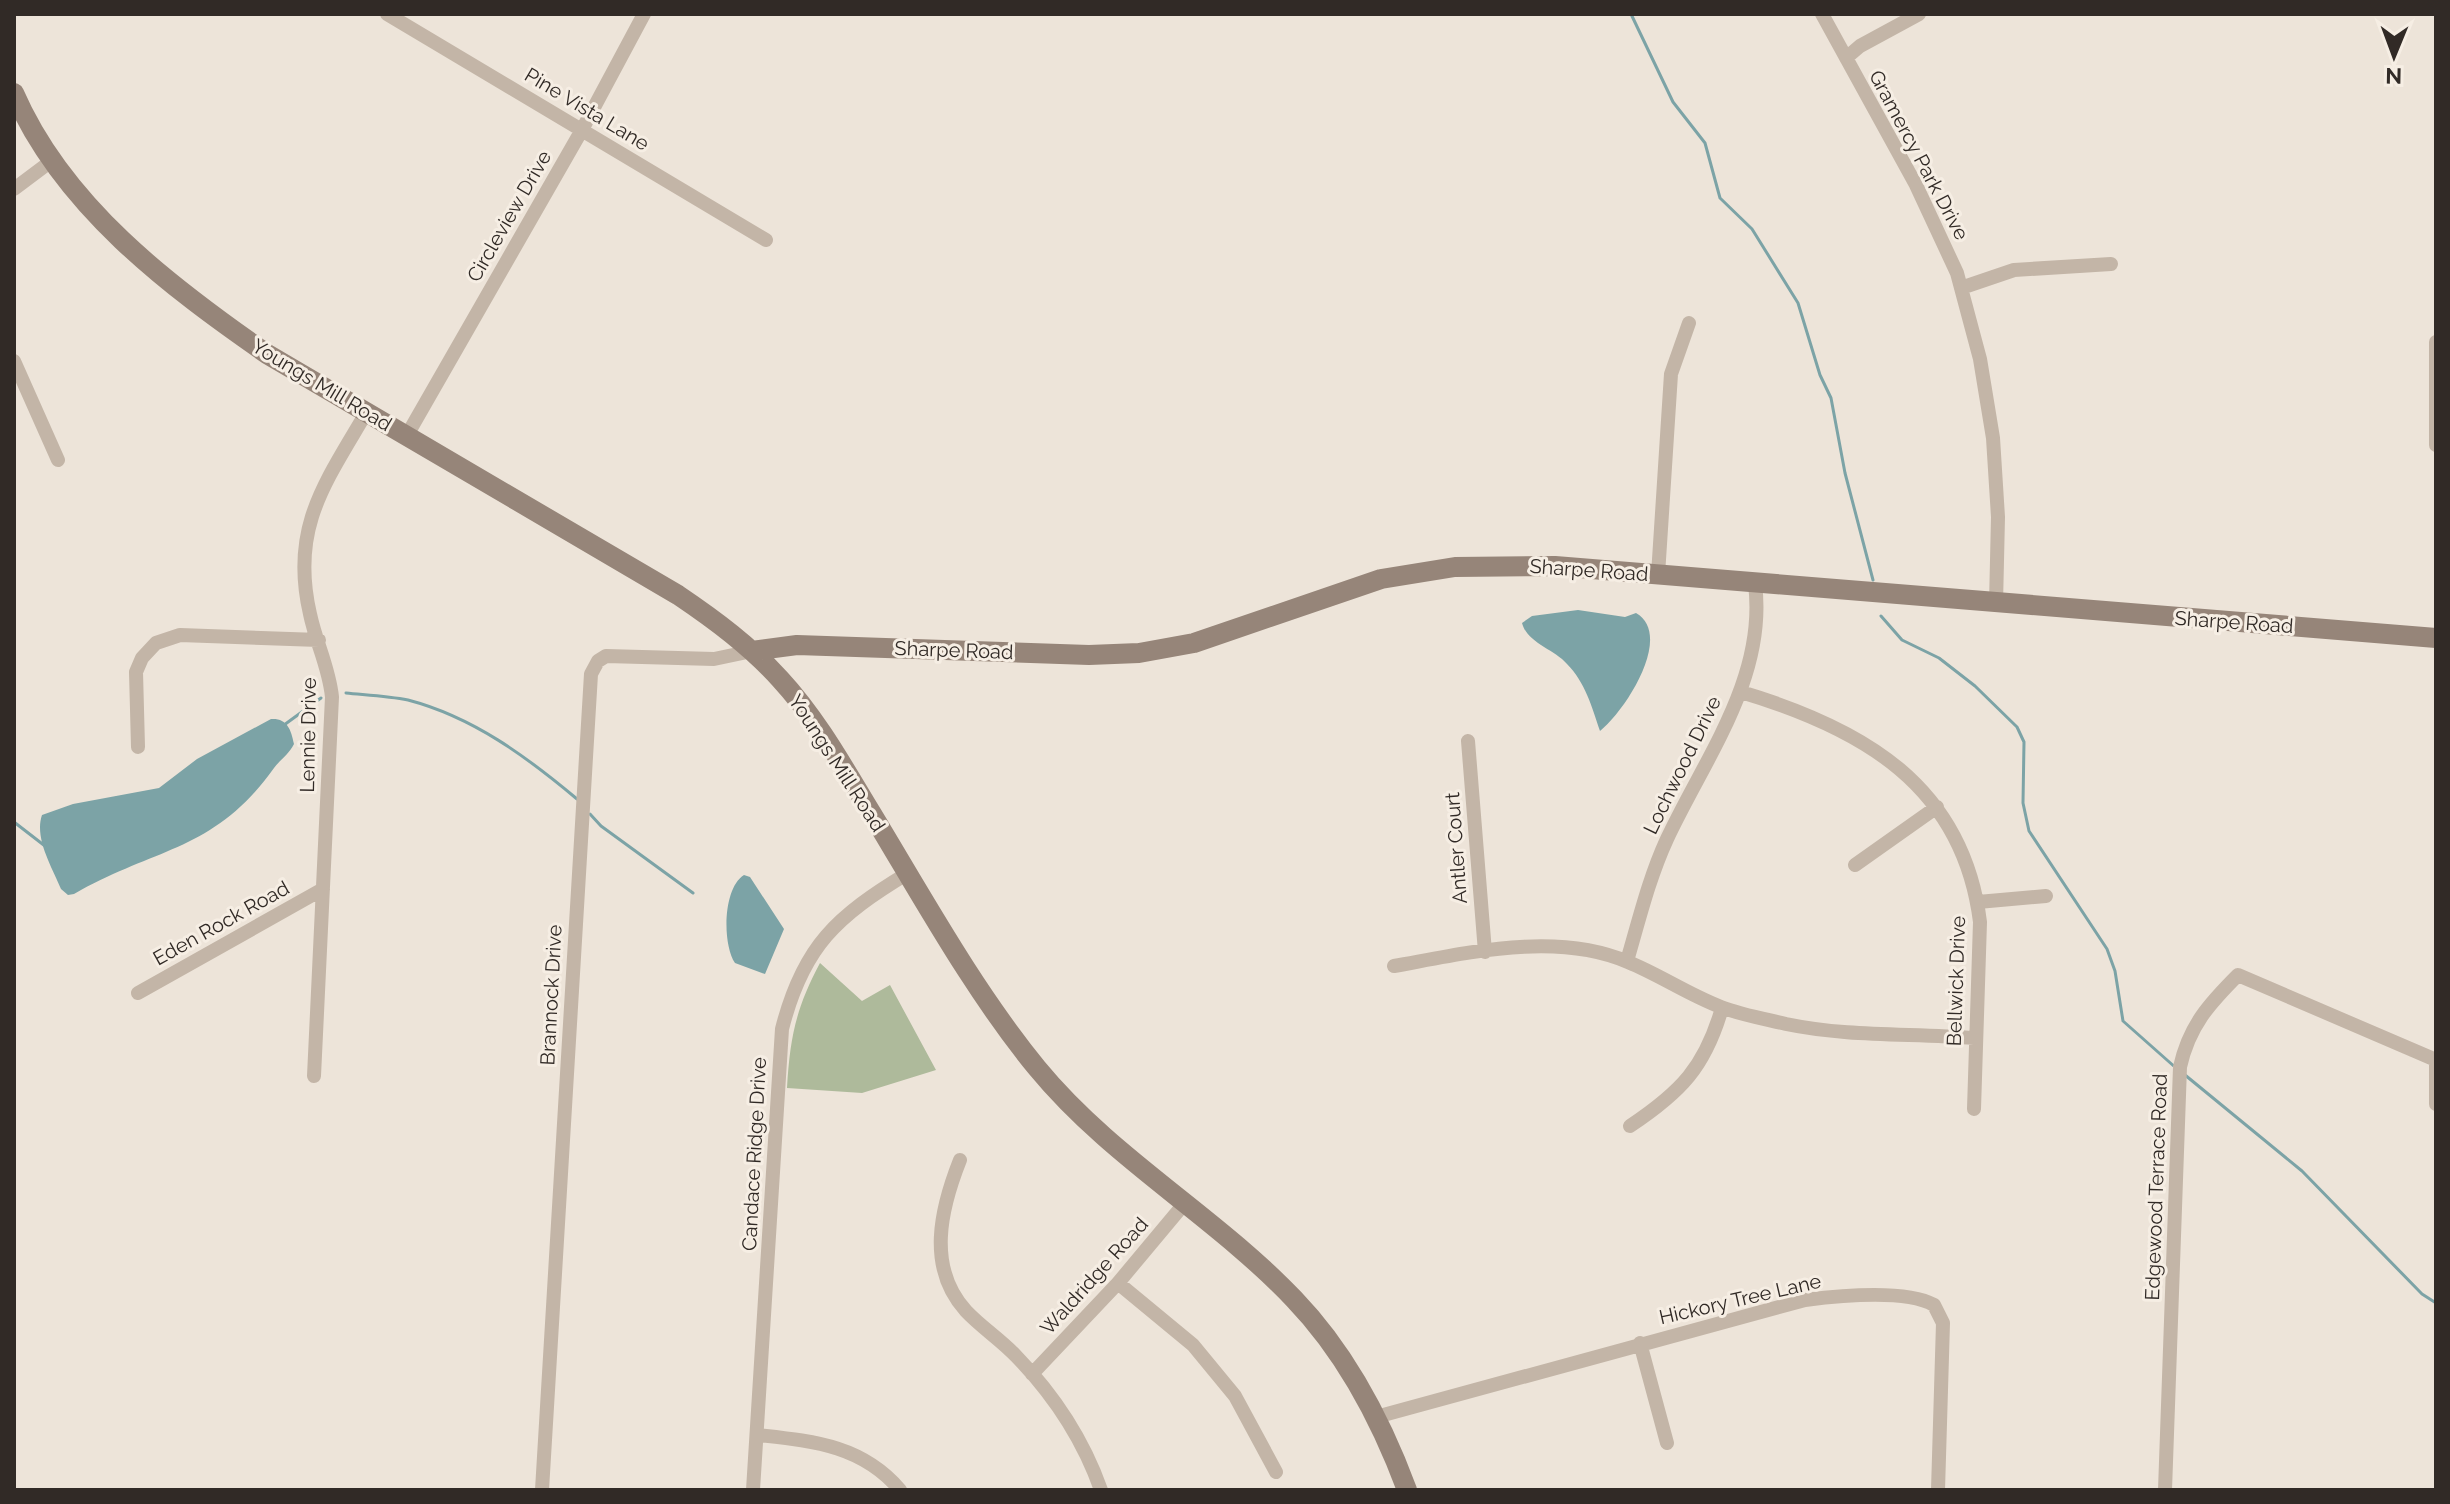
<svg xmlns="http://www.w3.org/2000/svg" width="2450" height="1504" font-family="Raleway,sans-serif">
<rect width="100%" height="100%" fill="#ede4d9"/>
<path fill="#aeba9b" d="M820,963L862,1001L890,985L936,1070L862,1093L787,1088C790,1037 796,1008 820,963Z"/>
<path fill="#7ca3a6" d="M1578,610L1625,617L1636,613C1674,635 1626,710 1600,731C1592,707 1585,682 1567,664C1554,649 1527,643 1522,623L1532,616Z
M271,719C287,718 291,729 294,744C289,754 281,759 274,768C214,852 155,847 74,894L68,895L61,889C52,867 34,838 42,815L73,804L159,788L197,759Z
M744,875L750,877L784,929L765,974L735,963C722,943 723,888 744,875Z"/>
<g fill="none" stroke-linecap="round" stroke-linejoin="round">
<path stroke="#7ca3a6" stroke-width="3" d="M1631,14L1673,102L1705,143L1720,198L1752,229L1798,303L1820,375L1831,398L1845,473L1873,580
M1881,616L1902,640L1939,658L1975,686L2017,727L2024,742L2023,803L2029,831L2107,949L2115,971L2123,1021L2176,1068
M346,693C366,695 388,696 408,700C473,717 527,757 577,799
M284,725L321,698
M590,814L601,826L693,893
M14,822L45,846
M2185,1075L2302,1171L2422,1294L2436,1303"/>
<path stroke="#c3b5a7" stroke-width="14" d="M387,14L766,240
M1822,14L1916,185L1957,273L1980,359L1993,438L1998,517L1996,604
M1846,58L1860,46L1919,14
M14,189L54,159
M1961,288L2014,270L2111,264
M2436,342V445
M14,361L58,460
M406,437L583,128L644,14
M1658,575L1671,374L1689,323
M1741,692C1862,728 1963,785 1980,922L1974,1109
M1468,741L1485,952
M138,747L136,672L142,658L156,643L180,635L319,640
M1855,865L1937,807
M1978,902L2046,896
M1627,961C1639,920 1649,878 1667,839C1705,758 1767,677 1755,584
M1394,966C1467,953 1556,931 1628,962C1660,975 1689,995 1721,1007C1742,1015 1765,1019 1786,1024C1848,1037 1912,1033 1974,1038
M138,993L323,889
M2436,1063V1104
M314,1076L332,697C329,667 316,643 310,614C290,528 325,483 366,413
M1630,1126C1681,1092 1705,1067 1722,1008
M960,1160C941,1208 926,1267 966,1311C981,1327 1001,1340 1016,1356C1053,1394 1083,1439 1101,1490
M1118,1283L1193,1345L1235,1396L1276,1472
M1640,1343L1667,1443
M1032,1374L1118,1283L1184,1204
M1376,1417L1805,1300C1837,1296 1905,1289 1934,1305L1943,1323L1938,1490
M758,1435C812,1441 862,1445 900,1490
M542,1490L591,674L598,661L606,656L714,659L752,651
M753,1490L782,1029C803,946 837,916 908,873
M2165,1490L2180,1067C2189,1026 2209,1004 2238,975L2436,1060"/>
<path stroke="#968579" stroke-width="20" d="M14,93C63,206 169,286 267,354L678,595C715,620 750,646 780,679C817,719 844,768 872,814C924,900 974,991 1037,1068C1111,1158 1214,1215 1294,1299C1346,1353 1381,1420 1407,1490
M752,651L797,645L1089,655L1139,653L1194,643L1381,579L1455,567L1555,566L2436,638"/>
</g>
<g text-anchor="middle" stroke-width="6" stroke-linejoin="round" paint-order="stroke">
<g font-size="20" fill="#312a26" stroke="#f6eee4">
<text transform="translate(587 109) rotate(31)" y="7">Pine Vista Lane</text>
<text transform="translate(1919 155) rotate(62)" y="7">Gramercy Park Drive</text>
<text transform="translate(509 216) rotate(-60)" y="7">Circleview Drive</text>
<text transform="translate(322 385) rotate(31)" y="7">Youngs Mill Road</text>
<text transform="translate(1589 570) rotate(4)" y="7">Sharpe Road</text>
<text transform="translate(2234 622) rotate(4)" y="7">Sharpe Road</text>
<text transform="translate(954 650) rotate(2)" y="7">Sharpe Road</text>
<text transform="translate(308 735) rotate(-89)" y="7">Lennie Drive</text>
<text transform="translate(837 763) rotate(57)" y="7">Youngs Mill Road</text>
<text transform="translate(1682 765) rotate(-64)" y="7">Lochwood Drive</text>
<text transform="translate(1456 848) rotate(-94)" y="7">Antler Court</text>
<text transform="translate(221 923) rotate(-29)" y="7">Eden Rock Road</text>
<text transform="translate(1956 981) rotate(-88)" y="7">Bellwick Drive</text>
<text transform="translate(551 995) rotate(-87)" y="7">Brannock Drive</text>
<text transform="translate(754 1154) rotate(-87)" y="7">Candace Ridge Drive</text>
<text transform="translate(2156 1187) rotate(-88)" y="7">Edgewood Terrace Road</text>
<text transform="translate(1094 1276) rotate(-48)" y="7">Waldridge Road</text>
<text transform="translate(1740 1299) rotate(-13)" y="7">Hickory Tree Lane</text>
</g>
</g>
<rect width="2450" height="1504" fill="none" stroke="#312a26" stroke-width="32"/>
<g transform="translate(2394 56) rotate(181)" stroke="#f6eee4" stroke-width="6" paint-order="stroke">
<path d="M0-6L14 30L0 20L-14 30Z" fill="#312a26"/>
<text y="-12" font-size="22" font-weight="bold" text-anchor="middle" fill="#312a26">N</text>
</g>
</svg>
